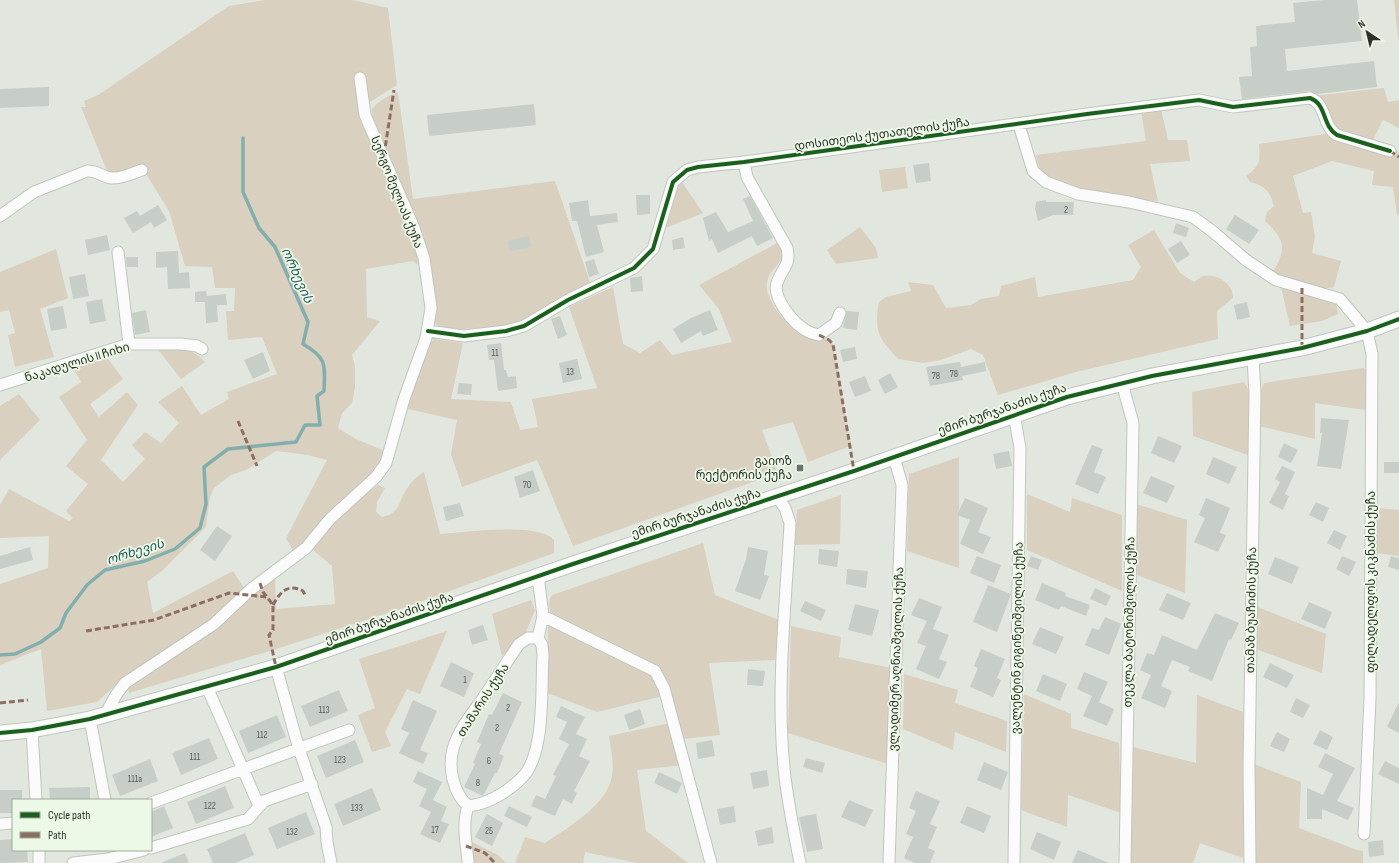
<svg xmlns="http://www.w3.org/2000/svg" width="1399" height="863" font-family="'Sofia Sans Condensed','Noto Sans Georgian',sans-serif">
<rect width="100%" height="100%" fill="#e1e7de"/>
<path fill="#d9d0bf" d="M265,0H353L388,8L397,85L370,102L359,115C385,162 408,214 421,267L413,261L366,269L367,317L380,321L352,355L355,366V387L352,403L342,413L338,428L356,439L387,452L372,475L294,553L286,538L327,460L308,455L276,451L246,470L231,475L214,488L210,497L206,527L163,570L147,582L153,613L233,571L244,588L211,621L161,657L117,684L97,702L47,711L41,649L0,665V584L48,568L49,536L0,538V505L9,489L69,521L73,518L66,511L88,484L66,466L87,440L59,397L81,382L73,368L106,356L123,379L90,404L99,417L127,392L138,405L101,460L123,482L145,459L132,445L145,432L161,443L179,423L158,402L182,386L201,415L229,399L227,392L277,374L262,337L228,340L226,311H234L235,288H215L212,267L185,266L169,211L140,164L119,174L108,173L81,107H86L84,101L98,95L229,6Z
M1394,0H1399V39H1398Z
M1384,88L1388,102L1399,100V128L1383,120L1372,142L1339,133L1313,96Z
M398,92L413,199L555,181L591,285L528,320L501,326L451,330L441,329L434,322L429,262L373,124L372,109C379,100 388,96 398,92Z
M1161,109L1168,140H1187L1190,161L1150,164L1158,201C1135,198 1059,190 1044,175C1039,170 1038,162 1036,155L1146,141L1141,111Z
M1326,134L1340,140L1392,147L1399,152V215H1397L1393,187L1372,185L1374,171L1332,161L1293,176L1303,213L1311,212L1315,237L1312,253L1341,261L1334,287C1315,292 1289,281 1271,274C1287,251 1286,240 1265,221L1267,212L1274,206C1270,191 1265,186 1250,182L1246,176C1261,166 1260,160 1259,144Z
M905,167L908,188L882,192L879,170Z
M682,182L703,213L663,229L674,192Z
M860,227L876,248L878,258L836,264L827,250Z
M1154,230L1180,273L1194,282C1197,280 1200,277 1203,276C1216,273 1234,284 1233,298L1217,311L1218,339L1076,372L998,395L983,355L971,349L941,360L924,363L898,359C878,338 874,331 879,302L886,297L911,291L908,282L933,285L946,308L971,305L981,299L999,296L1001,286L1035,277L1038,297L1133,280L1141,267L1128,245Z
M779,242C790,265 770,264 767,283C764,298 785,323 797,331C803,335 812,338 819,341L827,338L833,344L851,446L808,462L793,422L762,430L778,473L573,546L537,460L462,487L451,454L457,420L408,409L411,392L429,344L435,339L463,343L451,399L511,402L520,430L538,427L532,399L597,388L569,307L613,287L623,344L640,353L660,340L672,355L732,342L719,309L699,285Z
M56,249L68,298L40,309L54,357L15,367L8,335L15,333L9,310L0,312V272Z
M1281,287L1313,294L1336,303L1338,314L1322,321L1290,326Z
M156,347C177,348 189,345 205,362L181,379Z
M1363,368L1367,370L1366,410L1315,403V439L1259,426L1260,393L1264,383Z
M1244,382L1250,392L1248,455L1193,436L1192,392Z
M19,394L40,420L0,460V406Z
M959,457V568L907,551L909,474Z
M424,472L440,534C464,532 540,522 554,540V553L409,606L273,650L129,693L128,689L211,633L251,594L275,577L276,609L335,604L332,566L313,550L340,515L378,485L385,488L377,502L376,512L382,517C400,513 398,503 406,490C411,482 416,477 424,472Z
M1027,494L1070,512L1072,498L1122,515V591L1027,550Z
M841,495L840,544L795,545L797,510Z
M1136,504L1187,520L1185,593L1137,575Z
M1377,508L1399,510V556L1375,553Z
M703,543L715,595L779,620L775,660L709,663L720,735L683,739L667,680L659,668L552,615C548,610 548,600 552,595Z
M531,600L535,610L526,632L502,656L492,614Z
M1255,606L1326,634L1322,673L1253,648Z
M551,624L651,671L663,696L597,712L547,693L548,627Z
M791,626L841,637L839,657L891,668L888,764L788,733Z
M447,631L420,694L407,689L385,732L391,746L372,752L358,715L375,708L359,659Z
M904,674L958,690L955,703L1007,721L1006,752L955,732L953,750L903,729Z
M1024,694L1071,714V728L1119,743L1121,813L1068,795L1067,827L1021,810Z
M1197,695L1243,712V858L1200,843L1193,863H1131L1133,747L1196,763Z
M670,723L683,765L637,770L646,831L688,863H637L585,852L583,863H515L525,837L545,843C567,828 604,807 611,780C615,766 611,750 609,736Z
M1254,764L1301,782L1299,828L1357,850L1363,851V863H1254Z
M470,841L498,855L506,863H471L473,857Z"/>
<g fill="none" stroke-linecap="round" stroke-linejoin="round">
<path stroke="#82afae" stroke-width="3.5" d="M0,655L15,654L41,642L60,628L66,613L87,585L105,570L145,561L175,549L200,528L206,504L204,467L228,449L296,442L305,425H320L317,396L324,391C325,364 327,358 303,344L308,322L275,247L259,228L243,192V138"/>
</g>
<path fill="#c7cec8" d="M1324,0H1357L1362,41L1285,49L1287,71L1374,61L1377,87L1317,94L1309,91L1242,99L1239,77L1252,76L1250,47L1257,46L1256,26L1295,22L1293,3Z
M49,87V106L0,108V89Z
M534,104L536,125L429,136L427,115Z
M929,163L931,181L916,183L913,165Z
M636,195H650V214L637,215Z
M750,196L773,238L757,246L752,236L718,253L712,239L709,241L703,218L716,212L728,232L753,221L743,199Z
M588,200L590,216L617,213L618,222L597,225L604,252L586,257L577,221H572L569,203Z
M1046,200V202H1074L1073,215H1053L1038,221L1035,209L1036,202Z
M158,205L167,220L154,228L151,222L133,233L124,218L137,211L140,216Z
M1235,215L1259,230L1249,244L1226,229Z
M1176,223L1189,228L1186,237L1173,233Z
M107,235L110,250L88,255L85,240Z
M529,236L531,247L509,251L508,241Z
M683,237L685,248L673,250L672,240Z
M1181,241L1190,255L1177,263L1168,249Z
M178,251L179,273L189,272L190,288L168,289L167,267L156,268V252Z
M126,257H138V267H127Z
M594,259L599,274L589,277L585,262Z
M85,274L89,296L73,299L69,277Z
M642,276L643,291L631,292L630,278Z
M206,291L207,296L226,294L227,305H217L218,322L206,323L205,302H195V292Z
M102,299L106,321L90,324L86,302Z
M1247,302L1250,317L1237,320L1234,305Z
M63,306L67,328L51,331L47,309Z
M146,310L150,332L135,335L132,313Z
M710,310L718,330L703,336L701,331L681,343L673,329L691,318Z
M846,311L859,312L857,330L843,328Z
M560,316L567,335L558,339L551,319Z
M501,343L504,370H506L508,377L516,376L517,388L498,391L494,360H489L487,345Z
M855,347L857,359L843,362L840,350Z
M263,352L270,371L253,379L244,360Z
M577,359L582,379L563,383L559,363Z
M960,362L961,367L985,362L986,371L962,376L963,380L930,386L926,367Z
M890,373L898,387L885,394L878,380Z
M865,376L871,391L855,397L849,382Z
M459,383L472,384L471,395L457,394Z
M1321,418L1349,420L1341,469L1317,466L1322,433H1320Z
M1158,436L1182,446L1174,463L1151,453Z
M1284,443L1298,450L1291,463L1278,457Z
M1092,445L1103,449L1094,472L1106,477L1098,494L1075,484Z
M1009,451L1012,466L996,469L993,454Z
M1213,457L1237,467L1229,484L1206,474Z
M1384,462H1399V473H1384Z
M1282,466L1295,472L1285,494L1289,496L1283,510L1269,503L1280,482L1275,479Z
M533,470L540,491L520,498L514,477Z
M1151,476L1175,486L1167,503L1143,493Z
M965,498L988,508L978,532L991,537L983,554L960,544L970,520L957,515Z
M1206,498L1230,508L1220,533L1226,535L1218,552L1194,542L1205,518L1199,515Z
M1316,502L1329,508L1323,522L1309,515Z
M460,503L464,516L446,521L443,507Z
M217,526L232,536L215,561L200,550Z
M1334,530L1347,536L1340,550L1327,543Z
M30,547L33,560L0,569V556Z
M748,547L768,551L764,575L769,576L760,600L735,591L746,559Z
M819,549L839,551L837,567L818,564Z
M977,556L1001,565L994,583L970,573Z
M1031,556L1042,560L1038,570L1027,566Z
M1342,556L1356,562L1349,576L1336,569Z
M1391,556L1399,558V570L1388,567Z
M1275,557L1299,567L1292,584L1268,574Z
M847,569L868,571L866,588L846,584Z
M1042,583L1066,593L1065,596L1090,605L1086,616L1061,606L1059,610L1035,600Z
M988,585L1011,594L997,632L973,622Z
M1095,588L1111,596L1106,606L1090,599Z
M1167,593L1191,603L1183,620L1159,610Z
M919,598L942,607L933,629L949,635L939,659L947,662L939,679L916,669L926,646L917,643L927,621L911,615Z
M805,601L826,610L821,621L800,611Z
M1309,602L1332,612L1325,629L1301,619Z
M855,604L879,610L872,636L848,630Z
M1215,613L1239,623L1231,640L1229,639L1212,681L1188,671L1190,667L1172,660L1161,686L1172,691L1165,708L1141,698L1151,675L1140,670L1147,653L1154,655L1162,635L1197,650Z
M1105,617L1121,624L1109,655L1085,645L1092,628L1099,630Z
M483,625L488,640L472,645L468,630Z
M1040,627L1064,637L1056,654L1032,644Z
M981,649L1005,659L997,678L1001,680L993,697L970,687L978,668L974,666Z
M451,662L474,673L464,697L440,686Z
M1270,663L1294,675L1287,688L1263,677Z
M748,669L765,671L763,686L747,685Z
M1084,672L1108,682L1099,702L1114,709L1107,726L1083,716L1092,696L1077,689Z
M1043,674L1067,684L1060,701L1036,691Z
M339,690L348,711L310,727L301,706Z
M503,693L522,702L499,754L504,756L497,773H495L483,796L464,787L475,764L473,763L481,744L477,742L489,714L492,715Z
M1296,698L1310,705L1303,718L1290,712Z
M413,700L437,711L420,750L428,753L423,764L399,753L409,733L401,729Z
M1399,702V733L1387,727Z
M561,706L585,717L576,734L587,739L579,756L590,761L574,791L577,793L572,804L563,799L555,816L531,806L536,795L545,799L556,776L553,775L569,744L559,739L567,722L556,717Z
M640,709L645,724L629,730L624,715Z
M277,715L286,737L248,753L239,731Z
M1320,730L1333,737L1327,750L1313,744Z
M1277,732L1290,739L1284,752L1270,746Z
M209,738L218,759L181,775L172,753Z
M355,740L364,762L326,778L317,756Z
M712,740L715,756L698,759L696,743Z
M1325,753L1355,768L1337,801L1354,808L1348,820L1322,809V819H1307V788L1323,795L1333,774L1318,767Z
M806,758L825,763L822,773L803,767Z
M150,759L158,781L120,796L112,775Z
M1385,761L1399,768V784L1378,774Z
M984,762L1008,772L1001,790L977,780Z
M767,770L769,786L753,789L750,773Z
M418,771L442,782L433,800L447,807L441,821L449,824L440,843L420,834L431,812L419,806L427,789L413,782Z
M659,772L682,783L677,794L654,783Z
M225,786L234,808L196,824L187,802Z
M90,787V800H50L49,788Z
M372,788L381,810L343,826L334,804Z
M0,790H22V800H13V813H0Z
M916,791L940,801L930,824L937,827L928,848L935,851L930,863H915L904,858L913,837L906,834L916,811L909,808Z
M849,800L873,810L865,827L841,817Z
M164,806L173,828L151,837V812Z
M509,806L532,817L527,827L504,816Z
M734,806L736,822L720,825L717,809Z
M967,806L991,816L984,833L960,823Z
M306,812L315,834L277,849L268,828Z
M487,814L503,823L492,846L475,837Z
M816,814L823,849L807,852L799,817Z
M772,827L774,843L758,846L755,831Z
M1037,832L1061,842L1054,860L1030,849Z
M245,833L254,855L235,863H213L207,849Z
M13,839V850H27L28,862L0,863V840Z
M1383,840L1384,855L1369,857L1368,842Z
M1078,850L1109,863H1072Z
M185,853L189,863H161Z"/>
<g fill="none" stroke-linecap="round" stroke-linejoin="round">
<defs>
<path id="street" d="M1019,125L1033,171L1046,182L1078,194L1129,202L1193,217L1212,231L1246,260L1276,280L1340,299L1367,331L1372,354L1370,698L1364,834
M744,162L747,177L787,248C791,267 782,267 777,283C772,298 794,324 807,331C810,333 815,334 819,335L836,323L840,313
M0,216L34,192L87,171C97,170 102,177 111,178C121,179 132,173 142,170
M118,252L129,344
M428,331L464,336L506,331L524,326L568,300L634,268L653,249L673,182L687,170L698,167L744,162L1087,114L1199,100L1233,107L1310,98C1327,104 1322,126 1337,135L1390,151
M1122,383L1133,423L1125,863
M0,385L129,344H181L197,346L202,349
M1014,414L1020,448L1014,863
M777,497L785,508L790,523C786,603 776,687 784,768C787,799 794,832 800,863
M543,616L655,671L664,688L711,863
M538,638H528L519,644C506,663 494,682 481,701C470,716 458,731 453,749C448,767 453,793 468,806C481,805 492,800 503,793C512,787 519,782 526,773C545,746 541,688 543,655L542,645L538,638L543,616L538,576
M276,667L299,749L326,827L327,842L331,863
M207,687L259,806
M105,715L116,695L125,683L214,624L250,590L306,548L330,519L376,477L386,463L404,399L426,338L431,308L424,258L414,228L365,115L360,78
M90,719L105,800
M32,730L36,800
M151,803L349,730
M0,824L13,823
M151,848L248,819L264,801L312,784
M39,850V863
M468,861C466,842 462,824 468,806
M73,863L108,859L144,850
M889,863L902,485L894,457
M1250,863L1249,767L1255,394L1253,357"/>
<path id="secondary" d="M0,733L32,730L90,719L276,667L570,565L854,471L1067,397L1152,376L1302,348L1367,331L1399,319"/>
</defs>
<use href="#street" stroke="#c0c5be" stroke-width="13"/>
<use href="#secondary" stroke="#c0c5be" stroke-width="17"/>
<use href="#street" stroke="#fafbfa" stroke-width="11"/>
<use href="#secondary" stroke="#fafbfa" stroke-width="15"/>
<path stroke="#8d6e63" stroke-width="3" stroke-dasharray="6 3" stroke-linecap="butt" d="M1390,151L1399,157
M384,155L394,90
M1302,288V348
M819,335L829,340L833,344L854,471
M238,421L257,466
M260,583L263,592L267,597
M273,605C280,592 288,583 303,591L306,597
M86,631L154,620L229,593L267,597L273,605V630L269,635L276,667
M0,703L28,700
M466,846L485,853L495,863"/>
<defs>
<path id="cycleway" d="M428,331L464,336L506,331L524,326L568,300L634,268L653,249L673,182L687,170L698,167L744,162L1087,114L1199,100L1233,107L1310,98C1327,104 1322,126 1337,135L1390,151
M0,733L32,730L90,719L276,667L570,565L854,471L1067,397L1152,376L1302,348L1367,331L1399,319"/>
</defs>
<use href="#cycleway" stroke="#edf9e7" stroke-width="6"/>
<use href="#cycleway" stroke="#1b5e20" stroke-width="4"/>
</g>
<rect fill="#6c716a" stroke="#edf9e7" stroke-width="1.5" x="796" y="464" width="8" height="8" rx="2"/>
<g text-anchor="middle" stroke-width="3.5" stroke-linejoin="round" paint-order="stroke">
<g font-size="10" fill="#565b55">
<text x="1066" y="213">2</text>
<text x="495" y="356">11</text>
<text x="570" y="375">13</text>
<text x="954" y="377">78</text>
<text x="936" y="379">78</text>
<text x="527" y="488">70</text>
<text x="465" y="683">1</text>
<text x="508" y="711">2</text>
<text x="324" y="713">113</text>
<text x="497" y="731">2</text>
<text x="262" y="738">112</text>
<text x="195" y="760">111</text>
<text x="340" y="763">123</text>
<text x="489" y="764">6</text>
<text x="135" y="782">111a</text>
<text x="478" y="786">8</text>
<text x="210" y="809">122</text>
<text x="357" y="811">133</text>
<text x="435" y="833">17</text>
<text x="489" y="834">25</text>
<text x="292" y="835">132</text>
</g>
<g font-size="12" fill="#2d312b" stroke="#edf9e7">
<text transform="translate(882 134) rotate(-8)" y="4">დოსითეოს ქუთათელის ქუჩა</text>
<text transform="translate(397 192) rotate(68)" y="4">სერგო მელიას ქუჩა</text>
<text transform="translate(77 362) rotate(-17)" y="4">ნაკადულის II ჩიხი</text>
<text transform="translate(1002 409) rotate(-19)" y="4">ემირ ბურჯანაძის ქუჩა</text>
<text transform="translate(696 513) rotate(-18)" y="4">ემირ ბურჯანაძის ქუჩა</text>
<text transform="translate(1371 582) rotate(-90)" y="4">ფილადელფოს კიკნაძის ქუჩა</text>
<text transform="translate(1251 610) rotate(-89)" y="4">თამაზ ბუაჩიძის ქუჩა</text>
<text transform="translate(389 618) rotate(-19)" y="4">ემირ ბურჯანაძის ქუჩა</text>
<text transform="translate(1129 622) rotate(-89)" y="4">თეკლა ბატონიშვილის ქუჩა</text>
<text transform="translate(1017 638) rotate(-89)" y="4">ვალენტინ გიგინეიშვილის ქუჩა</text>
<text transform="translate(896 659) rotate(-88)" y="4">ვლადიმერ აღნიაშვილის ქუჩა</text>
<text transform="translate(483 700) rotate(-57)" y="4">თამარის ქუჩა</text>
</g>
<g font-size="12" fill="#2d312b" stroke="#edf9e7" text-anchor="end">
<text x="792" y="465">გაიოზ<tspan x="792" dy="14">რექტორის ქუჩა</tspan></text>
</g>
<g font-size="13" font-style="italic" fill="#23595c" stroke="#edf9e7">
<text transform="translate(298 275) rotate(66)" y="5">ორხევის</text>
<text transform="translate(135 551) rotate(-17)" y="5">ორხევის</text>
</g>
</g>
<rect x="12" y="799" width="140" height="52" fill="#edf9e7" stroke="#a0a99c"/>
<rect x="20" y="812" width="20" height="6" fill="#1b5e20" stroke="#a0a99c"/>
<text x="48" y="819" font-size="12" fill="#2d312b">Cycle path</text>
<rect x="20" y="832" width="20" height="6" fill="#8d6e63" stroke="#a0a99c"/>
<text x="48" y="839" font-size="12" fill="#2d312b">Path</text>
<g transform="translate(1367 32) rotate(325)" stroke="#edf9e7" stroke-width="3" paint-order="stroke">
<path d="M0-3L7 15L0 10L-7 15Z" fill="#2d312b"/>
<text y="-6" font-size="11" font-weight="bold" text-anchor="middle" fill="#2d312b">N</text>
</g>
</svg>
